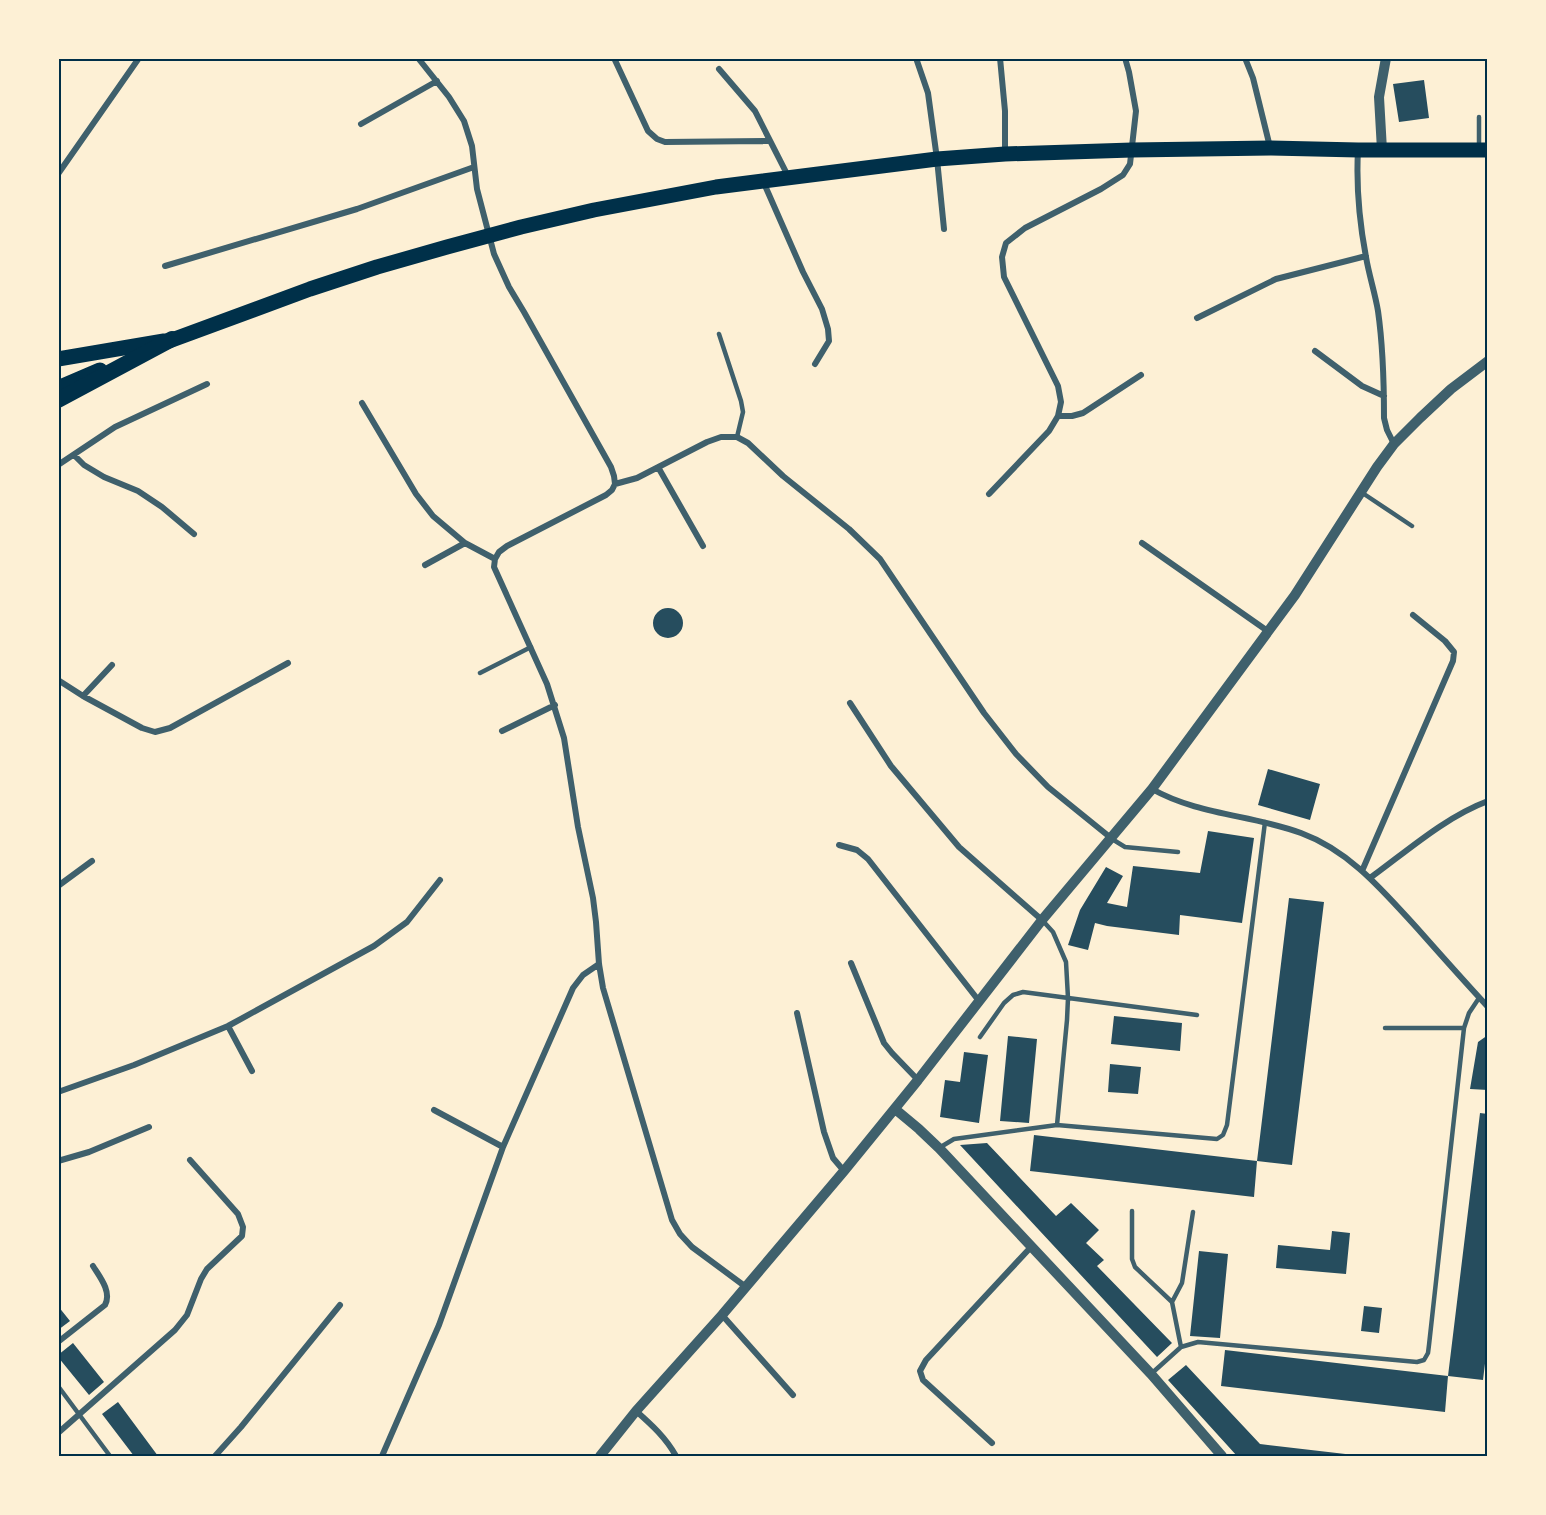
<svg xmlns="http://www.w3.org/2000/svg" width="1546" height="1515" font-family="'Space Grotesk',sans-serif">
<rect width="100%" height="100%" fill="#fdf0d5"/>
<path fill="#264d5e" d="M1424,80L1429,118L1399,122L1393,84Z
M653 623a15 15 0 1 1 30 0a15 15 0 1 1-30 0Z
M1268,769L1320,784L1310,820L1258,805Z
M1208,831L1254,838L1242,923L1180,915L1179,935L1107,926L1095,923L1088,950L1068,945L1080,910L1106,867L1123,876L1107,903L1127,907L1133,866L1200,873Z
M1289,898L1324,902L1292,1165L1257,1161Z
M1114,1016L1182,1023L1180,1051L1111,1044Z
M1488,1035V1090L1470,1089L1478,1042Z
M1008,1036L1037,1039L1029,1123L1000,1121Z
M964,1052L988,1055L979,1123L940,1117L945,1080L960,1082Z
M1110,1064L1141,1067L1138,1094L1108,1092Z
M1480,1113L1488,1114V1339L1483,1380L1448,1376L1445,1412L1221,1386L1225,1350L1448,1376Z
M1034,1135L1257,1161L1254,1197L1030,1171Z
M987,1143L1056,1216L1071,1203L1099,1230L1086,1243L1104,1260L1097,1266L1172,1343L1157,1357L960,1145Z
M1332,1231L1350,1233L1346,1274L1276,1268L1278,1245L1330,1250Z
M1199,1251L1228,1254L1220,1338L1190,1336Z
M58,1306L70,1321L58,1330Z
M1364,1306L1382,1308L1379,1333L1361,1331Z
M73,1343L104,1382L89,1395L58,1357V1355Z
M1186,1365L1260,1444L1354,1455V1456H1237L1168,1380Z
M118,1402L158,1456H134L102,1414Z"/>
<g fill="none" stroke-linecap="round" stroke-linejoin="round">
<path stroke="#3f606c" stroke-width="4.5" d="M1479,117V147
M719,334L741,401L743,412L737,437
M1361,492L1412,526
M480,673L531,647
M1112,839L1125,847L1178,852
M1043,921L1053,932L1066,962L1068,998L1067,1020L1057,1125
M1385,1028H1464
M980,1037L1004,1003L1013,995L1023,992L1197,1015
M939,1148L954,1139L1057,1125L1217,1139L1223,1135L1227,1125L1265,822
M1132,1211V1259L1135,1267L1172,1302
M1181,1347L1172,1302L1182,1283L1193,1212
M1151,1374L1181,1347L1198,1342L1417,1362L1424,1360L1428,1353L1429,1345L1464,1028L1469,1013L1479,998
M58,1386L110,1456"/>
<path stroke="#3f606c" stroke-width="6" d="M418,58L449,97L464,121L472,146L477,189L494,254L509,287L524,312L611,467L614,476L615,484
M614,58L648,131L657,139L665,142L770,141
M916,58L928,93L937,159L944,229
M1000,58L1005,111V154
M1245,58L1253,78L1270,147
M719,69L755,111L788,176
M361,124L437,81
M1358,150C1356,187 1359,220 1366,257C1369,275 1375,293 1378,311C1383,346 1384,382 1384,418L1387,430L1394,444
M58,174L139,58
M763,181L803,272L822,309L828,329L829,341L815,364
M165,266L357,209L474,167
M1197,318L1276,279L1366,256
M1315,351L1362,386L1384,396
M362,403L416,494L433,516L465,543L495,559
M1058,416H1072L1083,413L1141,375
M74,455L84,465L104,477L138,491L162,507L194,534
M58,465L115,427L207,384
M658,467L703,546
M989,494L1049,431L1058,416L1061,402L1058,386L1004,277L1002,257L1006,243L1025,228L1101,189L1123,175L1130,164L1136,111L1129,72L1125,58
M1142,543L1269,632
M425,565L465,543
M58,680L83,696L142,728L155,732L170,728L288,663
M83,696L112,665
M850,703L891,766L959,847L1042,920
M502,731L555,705
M1152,789C1198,815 1253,815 1301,833C1350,851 1383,891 1417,928C1440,954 1464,981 1488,1007
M839,845L857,850L868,859L979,1001
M1362,871L1453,661L1454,652L1445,641L1413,615
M1370,878C1406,852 1445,817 1488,801
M58,886L92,861
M851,963L884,1043L892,1053L918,1080
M797,1013L824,1132L833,1158L844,1171
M228,1026L252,1071
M58,1092L134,1065L228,1026L374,946L407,922L440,880
M434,1110L503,1147
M58,1161L89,1152L149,1127
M746,1287L692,1247L680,1234L672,1220L603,988L599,964L596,922L593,898L578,827L564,738L547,684L494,567L495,559L499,552L507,546L606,495L612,490L615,484L637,478L707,442L721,437H737L748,443L783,476L849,529L880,559L984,713L1016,754L1048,787L1111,838
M722,1315L793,1395
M58,1342L105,1305C112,1292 100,1277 93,1266
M636,1411C652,1425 666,1438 676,1456
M58,1433L175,1330L187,1315L201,1279L207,1269L242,1236L243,1227L238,1214L190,1160
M992,1443L923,1380L920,1371L926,1360L1031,1247
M215,1456L241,1427L340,1305
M382,1456L439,1325L503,1147L573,988L583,975L599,964"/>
<path stroke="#3f606c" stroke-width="10" d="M1382,150L1379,97L1386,58
M895,1109L919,1129L939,1148L1151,1374L1222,1456
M600,1456L636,1411L722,1315L844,1171L918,1080L1042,920L1152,789L1295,595L1377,467L1394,444L1420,418L1451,389L1488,361"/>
<path stroke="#003049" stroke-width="15" d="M161,344L310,289L377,267L447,247L521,227L594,210L716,187L937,159L1005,154L1132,150L1271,148L1358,150H1488
M58,359L164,341
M58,388L100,370"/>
<path stroke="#003049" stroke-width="16" d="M58,400L172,339"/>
</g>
<rect width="1546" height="1515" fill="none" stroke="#fdf0d5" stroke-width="120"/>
<rect x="60" y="60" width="1426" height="1395" fill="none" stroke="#003049" stroke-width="2"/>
</svg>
